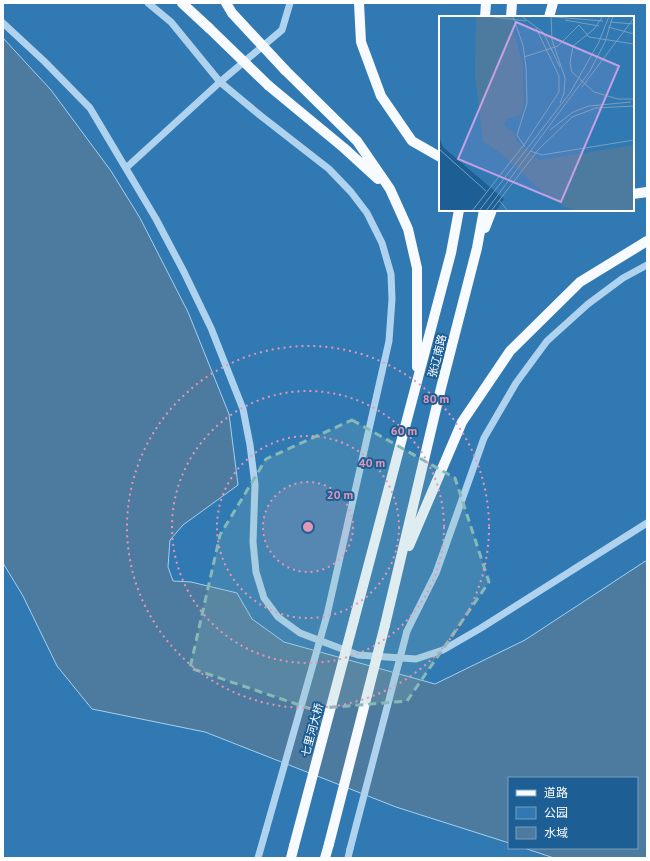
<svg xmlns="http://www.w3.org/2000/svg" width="650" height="861" font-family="'PT Sans','Noto Sans SC',sans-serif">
<rect width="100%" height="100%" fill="#1d5f94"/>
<path fill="#3179b2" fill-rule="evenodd" d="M3,3H647V858H3ZM440,17H633V210H440ZM509,778H637V848H509Z"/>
<path fill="#4d7a9f" stroke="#a3d0f0" d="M3,38L51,90L111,171L140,218L188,312L229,414L238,485L183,525L170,540L168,567L173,581L191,582L237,593L252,619L284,642L435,684L525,640L647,560V858H554L524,848H637V778H509V843L396,807L205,732L92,709L57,666L23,596L3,563Z"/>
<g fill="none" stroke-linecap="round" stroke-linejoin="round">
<path stroke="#afd3ef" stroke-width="7" d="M148,3L171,22L220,82L261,116L329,169L351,192L367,213L382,243L391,274L392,299L389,341L327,615
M3,23L45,62L90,108L156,219L184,272L211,328L243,409L250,445L255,485L253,542L256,572L264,598L278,617L300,633L358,655L416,659L443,650L481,628L647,523
M126,168L220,82L282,30L290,3
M407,631L436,573L484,438L516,383L547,341L588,304L623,278L647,265
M258,858L266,830
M348,858L350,849"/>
<path stroke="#f7fbff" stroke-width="10" d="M182,3L209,28
M359,3L361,42L381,96L412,141L440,157
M485,17L486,3
M511,17L512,3
M549,17L553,3
M285,70L357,141L390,189L408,229L417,268V367
M269,86L344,148L378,179
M633,194L647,192
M485,228L492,210
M409,546L462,422L510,351L580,282L647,241
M354,620L451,253L459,210
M385,625L441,388L477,248L484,210
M291,858L294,846
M325,858L329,844"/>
<path stroke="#afd3ef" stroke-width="7" d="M266,830L327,615
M350,849L407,631"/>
<path stroke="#f7fbff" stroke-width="10" d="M226,3L232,13L285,70
M209,28L269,86
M329,844L385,625
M294,846L354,620"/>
</g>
<path fill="#87bab6" fill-opacity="0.2" stroke="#87bab6" stroke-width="3" stroke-dasharray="8 5" stroke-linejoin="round" d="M352,420L455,478L489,582L407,701L311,709L190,668L220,535L266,459Z"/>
<circle cx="308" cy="527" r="45" fill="#e497b5" fill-opacity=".12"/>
<g fill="none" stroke="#e497b5" stroke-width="2" stroke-dasharray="2 4">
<circle cx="308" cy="527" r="45"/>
<circle cx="308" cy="527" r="91"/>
<circle cx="308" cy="527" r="136"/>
<circle cx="308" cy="527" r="181"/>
</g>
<g text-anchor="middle" stroke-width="4" stroke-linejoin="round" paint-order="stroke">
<g font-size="11" fill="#fff" stroke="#1d5f94">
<text transform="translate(437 356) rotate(-76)" y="4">张辽南路</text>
<text transform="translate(312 730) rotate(-75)" y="4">七里河大桥</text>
</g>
</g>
<g transform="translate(439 16)">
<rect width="195" height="195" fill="#1d5f94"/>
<path d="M0,0H195V195H57L65,183L4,131L0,120Z" fill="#3179b2"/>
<path d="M37,0H74V12L84,50L85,87L82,99L68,103L65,110L74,116L79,127L100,144L195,129V195H138L127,191L108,180L60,136L44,125L36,59Z" fill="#4d7a9f"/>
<path fill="none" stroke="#779fbf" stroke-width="1" d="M48,0L87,5M82,0L104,16L121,51M104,0L164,5M112,0L113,24L126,62L125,77L121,87M164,0L155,13L134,30L131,47L133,56L155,76L179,83H195M74,1L84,29L87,51L88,87L78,119L86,131M126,4L160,10M171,6L195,8M140,9L150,21L195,28M169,11L195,18M85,41L119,30L140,9M143,71L195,2M111,114L134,96L150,90L192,86M0,133L47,175M91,135L103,139L195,124M60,184L69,195M33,195L87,126L120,76V60L97,12M40,195L131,77L160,26L170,0M47,195L151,55L166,26L174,0M52,195L99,134L133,101L157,92L195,90"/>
<path fill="#c4a0e2" fill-opacity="0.15" stroke="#c4a0e2" stroke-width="2" d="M77,6L180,50L122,186L19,143Z"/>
<rect width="195" height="195" fill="none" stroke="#fff" stroke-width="2"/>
</g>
<circle cx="308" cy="527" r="6" fill="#e497b5" stroke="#1d5f94" stroke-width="2"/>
<g font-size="12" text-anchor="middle" font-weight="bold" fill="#e497b5" stroke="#1d5f94" stroke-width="4" stroke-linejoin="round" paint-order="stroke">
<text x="436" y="403">80 m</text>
<text x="404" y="435">60 m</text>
<text x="372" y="467">40 m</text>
<text x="340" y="499">20 m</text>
</g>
<rect width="650" height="861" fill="none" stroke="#ffffff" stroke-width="8"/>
<rect x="508" y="777" width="130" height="72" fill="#1d5f94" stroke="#779fbf"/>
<rect x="516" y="790" width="20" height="6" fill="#f7fbff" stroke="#779fbf"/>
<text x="544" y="797" font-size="12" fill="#ffffff">道路</text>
<rect x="516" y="807" width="20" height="12" fill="#3179b2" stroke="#779fbf"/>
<text x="544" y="817" font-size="12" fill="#ffffff">公园</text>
<rect x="516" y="827" width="20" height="12" fill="#4d7a9f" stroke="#779fbf"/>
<text x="544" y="837" font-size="12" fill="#ffffff">水域</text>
</svg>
